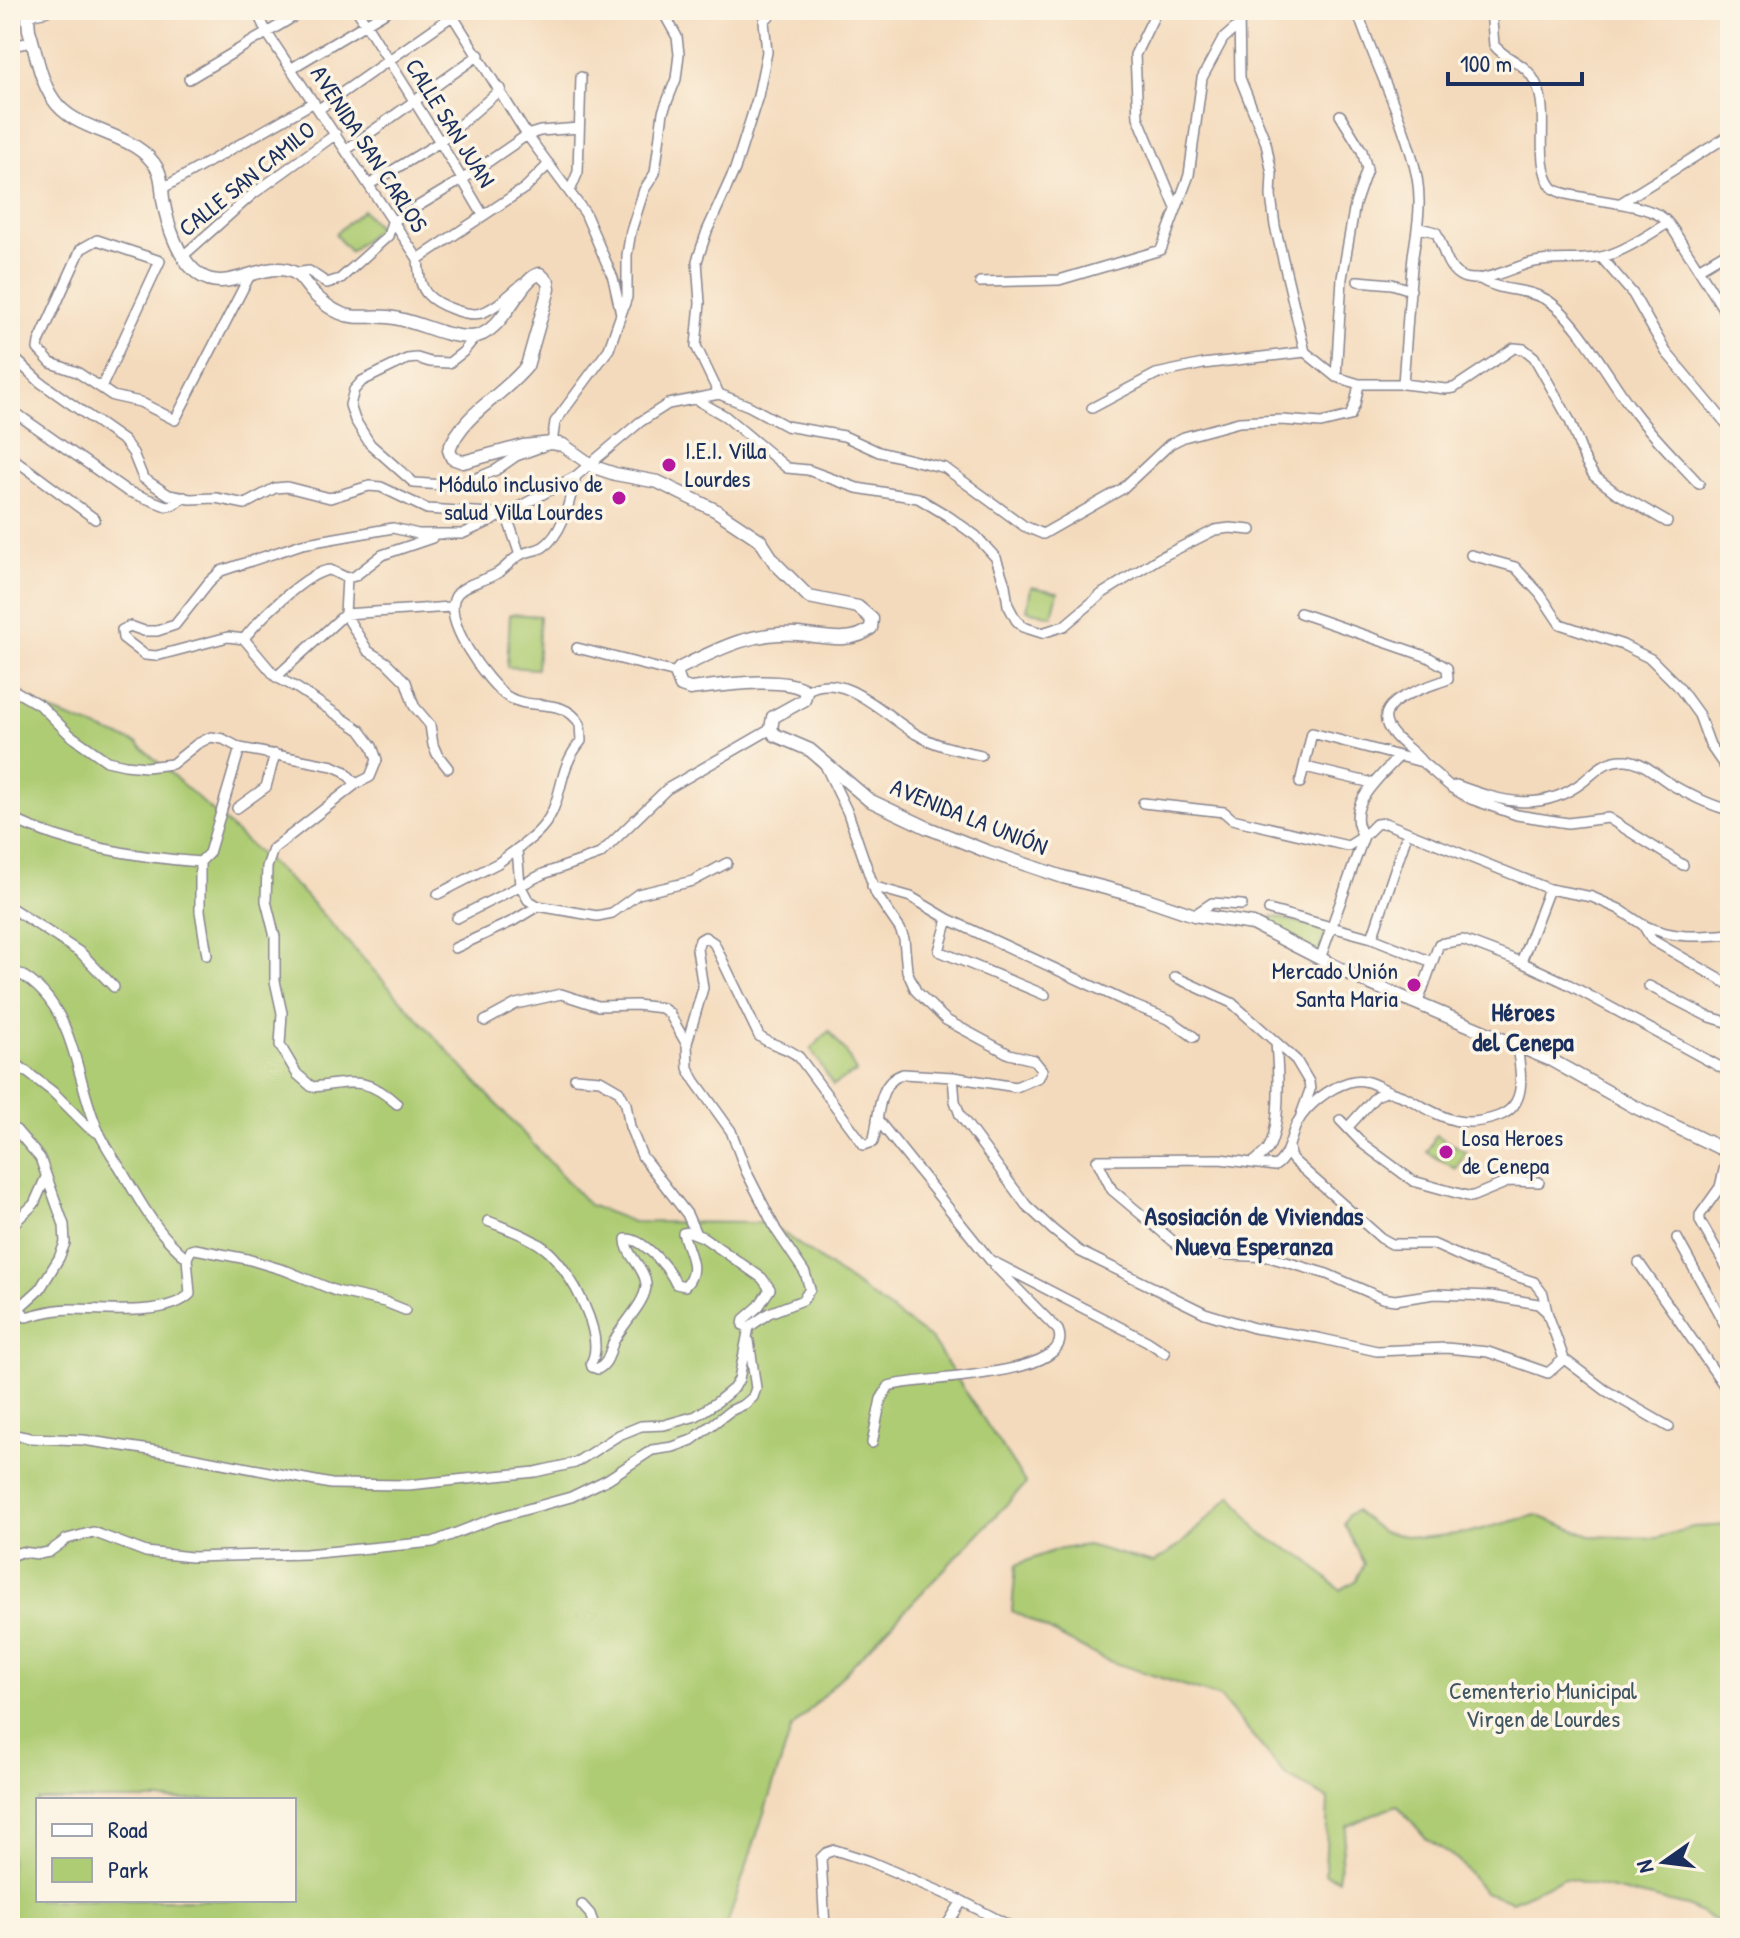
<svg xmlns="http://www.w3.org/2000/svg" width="1740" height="1938" font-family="'Patrick Hand',sans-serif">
<rect width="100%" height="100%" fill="#fcf5e5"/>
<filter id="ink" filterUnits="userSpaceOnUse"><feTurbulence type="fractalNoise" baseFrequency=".0125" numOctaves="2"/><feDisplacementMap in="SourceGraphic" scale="16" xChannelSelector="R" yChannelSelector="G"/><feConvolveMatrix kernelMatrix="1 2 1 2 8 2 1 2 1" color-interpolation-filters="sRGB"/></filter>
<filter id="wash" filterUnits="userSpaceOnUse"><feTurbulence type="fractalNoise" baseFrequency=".006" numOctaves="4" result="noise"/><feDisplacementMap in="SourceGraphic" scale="32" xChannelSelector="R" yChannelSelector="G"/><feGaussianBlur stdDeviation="1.8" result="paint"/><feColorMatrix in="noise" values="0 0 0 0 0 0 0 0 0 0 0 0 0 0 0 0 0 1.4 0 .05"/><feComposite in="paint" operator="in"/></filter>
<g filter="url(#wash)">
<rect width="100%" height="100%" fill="#f4dabc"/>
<path fill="#aecc73" stroke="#647e68" stroke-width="2" fill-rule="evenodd" d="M363,210L378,228L350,252L335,234Z
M1031,587L1058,592L1052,616L1027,610Z
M510,614L540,616L537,669L507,667Z
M10,696L137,743L301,891L589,1205L633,1222L769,1223L931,1339L1026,1484L792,1728L726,1928H10ZM38,1800H294V1900H38Z
M1272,916L1327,930L1318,956L1270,927Z
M829,1031L846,1052L856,1072L833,1085L811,1049Z
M1436,1135L1466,1152L1456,1169L1427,1152Z
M1232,1495L1261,1534L1306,1559L1340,1590L1355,1581L1364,1564L1344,1524L1348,1515L1355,1511L1382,1532L1419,1538L1467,1533L1536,1515L1590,1536L1657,1538L1693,1527L1730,1525V1928L1687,1906L1564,1878L1512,1901L1484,1892L1458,1860L1426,1838L1397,1805L1347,1826L1338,1879L1325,1874L1328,1799L1286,1776L1220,1697L1103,1659L1012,1611L1016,1565L1055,1550L1087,1545L1153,1563L1180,1545Z"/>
</g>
<g filter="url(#ink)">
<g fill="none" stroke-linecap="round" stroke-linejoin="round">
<defs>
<path id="street" d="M256,10L267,33L418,259C419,271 419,286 428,295C437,305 468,317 481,313C496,308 510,294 522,284
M357,10L440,142L483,215
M449,10L527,135L585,213L613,278L621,314
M1157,10L1135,55L1138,117L1175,206
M1239,10L1240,78L1266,143L1272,174L1271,196L1275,226L1305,352L1336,377L1359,384H1403C1406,342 1409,299 1413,256C1417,229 1422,206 1417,177C1405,120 1375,66 1357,10
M1491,10L1494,45C1507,62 1526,60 1537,86C1550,115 1533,162 1552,187C1563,201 1639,199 1663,218C1672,225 1678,238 1684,247C1700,271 1715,296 1730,320
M10,46L33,42
M292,68L389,10
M189,79L305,10
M319,109L452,16
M346,150L479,55
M370,184L440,142L501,89
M163,188L314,102
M570,191L578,172L581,77
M1622,202L1730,135
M1419,228L1436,232C1443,245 1445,266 1459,275C1477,287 1511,268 1530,263C1558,256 1587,264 1614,253C1633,246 1651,233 1668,223
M183,256L253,194L336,134
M1601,257L1633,294L1666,352L1730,428
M418,259L525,188L549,164
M1698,269L1730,250
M295,273L309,271L327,283L340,279L388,236L392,222L463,179L527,135L540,131L579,128
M1478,278C1502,293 1525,287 1547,300C1577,318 1608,377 1630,406C1650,434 1676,459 1699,484
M1358,281L1392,284L1411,290
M980,282L1059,280L1161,250L1189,175L1202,78L1223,39L1239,25
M476,336L463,352L449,363L430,362L417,358L407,359L362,381L354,390L350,405L355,420L370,444L414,483L458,486L496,470L516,456L552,443L555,422L609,349L627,297V255L631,231L644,190L655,173L663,112L676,79L679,54L677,37L662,10
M10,354L40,382L124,441L133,453L143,478L169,495L190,499L216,498L245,504L275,488L287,487L330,498L369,486L381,487L427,509L506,514L520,555
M1336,377L1342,278L1355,204L1367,169L1362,151L1340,115
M1403,384L1446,389L1454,388L1514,348L1524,349L1534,357L1570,421L1586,463L1594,476L1615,492L1667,522
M101,388L160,261L97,240L81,249L39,342L38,349L51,363L77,372L113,396L140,402L175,420L250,275
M719,394L749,406L786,426L844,436L879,452L945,468L1024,526L1043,534L1122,489L1170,444L1184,437L1239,422L1282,420L1321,423L1350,416L1355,404L1359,384
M697,400L725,416L787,468L808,470L857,488L918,498L948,516L976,536L996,558L1005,585L1008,605L1016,620L1023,627L1042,633L1064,626L1103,593L1161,557L1215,530L1230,528L1251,530
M1092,408L1156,374L1203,364L1305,352
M10,413L17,414L127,491L166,506L173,505L184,497
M10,456L95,519
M576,476C570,498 564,533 543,547C536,551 527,551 520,555C511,560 505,569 496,574C484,581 467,583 458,593C437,616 488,684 508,697C531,711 563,696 580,724L581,741C560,767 564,785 552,812C544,829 531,839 517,849L520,885L528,900L538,906L597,916L612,913L638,894L693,881L727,863
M1471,555L1515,567L1540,594L1560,624L1623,645L1651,659L1678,686L1699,715L1710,745L1730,774
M347,578L345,614L368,651L386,662L406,682L414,706L430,725L433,745L437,754L448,768
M1300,613L1428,657L1447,668L1448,679C1427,688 1363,702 1394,735C1402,745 1414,751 1422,762
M244,639C257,621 308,571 330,570L347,578L355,576L382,555L432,538
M577,648L676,673
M276,677L345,614L451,607
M10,688L41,706L70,735L107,761L125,765L146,767L172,764L197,744L211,737L223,739L240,748L333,766L344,771L356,784L370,777L377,760L372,746L360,730L297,688L276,677L244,639L228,637L156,656L145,655L123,638L122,630L130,626L144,631H157L175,625L209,582L221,571L302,544L393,528L418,534H462L506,514L576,476L640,422L668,404L719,394L696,346L700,303L697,261L707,231L735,169L758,96L767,52L764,21L775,10
M806,691C843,668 886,717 916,734C936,746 958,750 981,755
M1305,767L1372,783
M1300,783L1312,733L1422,762L1452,788L1471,799L1517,815L1568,823L1608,818L1683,865
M356,784L273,849L267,867L266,901L275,937V981L282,1013L280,1045L297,1074L312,1087C351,1083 365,1075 397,1104
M1456,785C1502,802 1542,814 1584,781C1597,770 1606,759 1626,760C1644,761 1658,777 1674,786C1690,795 1711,806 1730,810
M1143,803L1224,812L1232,819L1348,846L1364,836C1341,807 1382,776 1399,756
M237,808L266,787L275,754
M10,818C70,846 135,857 200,862L209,853L240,748
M200,862V911L207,955
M872,886L911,897L948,919L1133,1005L1170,1020L1194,1037
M438,894L498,863L517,849
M10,907L81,953L114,987
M1269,910L1372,938L1432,962
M1194,915L1212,903L1242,905
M457,918L543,874L600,854L667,789L771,729
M948,919L939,951L1045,995
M1643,925C1673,939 1698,937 1730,934
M1372,938L1405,840
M455,948L513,921L538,906
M1320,959L1364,836L1376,824L1385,823L1549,889L1592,897L1619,909L1643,925L1652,940L1730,985
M1521,962L1549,889
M10,969C73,996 73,1067 95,1123C101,1140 112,1155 122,1171C141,1203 157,1234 187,1258
M1175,977L1232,1003L1296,1060L1309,1082L1310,1090L1301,1115
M1649,986L1707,1016L1730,1023
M1418,1002L1439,944L1463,940L1521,962L1566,983L1722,1068L1730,1069
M485,1021L516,1004L561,994L598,1006L636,1005L662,1008L669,1013L686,1043
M1517,1047C1521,1072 1528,1105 1499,1116C1459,1131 1441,1116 1407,1098C1400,1095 1391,1093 1384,1089C1372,1083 1363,1078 1349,1082C1329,1088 1307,1105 1297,1123C1290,1137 1289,1157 1275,1166L1220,1159L1097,1160L1112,1190L1180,1247L1193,1253L1269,1257L1327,1274L1382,1298L1395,1300L1435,1294L1492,1296L1538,1304L1547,1312
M10,1059L53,1092L88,1127L100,1134
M953,1077L955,1101L960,1115L1026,1205L1053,1230L1079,1251L1205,1313L1254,1328L1318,1338L1377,1351L1446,1348L1488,1352L1548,1373L1564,1359
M575,1078L600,1080L619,1091L626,1104L630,1127L642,1156L687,1214L696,1234
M877,1119L990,1260L1147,1341L1165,1353
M1340,1120L1363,1144L1413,1181L1471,1197L1510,1181L1539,1182
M1348,1127L1376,1096L1388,1091
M10,1128L16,1130L40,1158L64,1225L65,1243L59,1258L40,1289L19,1308L26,1317C41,1313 55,1309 71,1309C102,1309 167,1317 190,1294L187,1258L191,1250L195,1249L247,1259L287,1271L336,1291L385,1302L405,1310
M1730,1145L1720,1187L1700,1215V1221L1730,1273
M1289,1146L1290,1156L1294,1161L1381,1238L1392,1244H1433L1473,1262L1534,1282L1543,1294L1547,1312L1564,1359L1605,1390L1669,1427
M1254,1162C1258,1158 1265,1153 1268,1149C1282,1125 1278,1069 1276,1042
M10,1227L34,1204L46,1177
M1677,1238L1730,1334
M1639,1263L1730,1394
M749,1327L769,1313L803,1300L810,1289L805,1273L776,1230L746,1171L731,1131L695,1081L688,1068L687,1043L703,988L697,949L700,940L705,937L714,943L759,1036C771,1046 787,1046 799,1057L864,1145L873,1142C880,1120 875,1083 903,1074L953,1077L1016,1087L1039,1077L1042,1070L1034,1060L1009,1054L946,1020L916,991L907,971L904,939L900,929L876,894L848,813L824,763
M10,1434L30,1438L83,1440L170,1453L331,1484L408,1485L535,1472L575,1463L619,1435L641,1426L664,1425L696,1416L717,1402L734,1388L739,1379L749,1327L743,1325L744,1319L759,1306L770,1289L762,1278L703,1237L690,1232L683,1233C688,1253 701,1269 685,1286L676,1284C669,1268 643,1238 626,1239C625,1255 645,1267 646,1284C647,1302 621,1325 613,1343C609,1353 609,1363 598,1369L592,1367L591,1363C607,1336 570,1271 549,1252C533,1237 507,1229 488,1221
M872,1443L881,1399L889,1386C913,1377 1079,1378 1058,1330L995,1266
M10,1556L21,1552L39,1554L49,1552L67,1539L93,1532L146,1552L191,1557L306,1554L433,1542L495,1518L571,1497L608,1479L652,1450L673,1447L692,1440L730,1411L745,1404L753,1397L756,1388L749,1341
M582,1905L590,1914L595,1928
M825,1928L821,1858L826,1853L835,1850L869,1861L962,1901L1014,1928
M945,1928L962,1901"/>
<path id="secondary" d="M46,10L30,13L28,19L29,30C36,52 40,80 53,99C76,135 137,130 158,170C162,178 162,190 163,199C167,224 178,260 200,275C229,295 265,257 295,273C303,278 308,289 315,295C322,302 331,309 340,313C356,320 371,315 388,317C417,320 441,337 471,337C504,336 519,277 540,274L548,282L549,289L527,366C502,397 464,412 449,450L452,458L463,462L523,446L552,443L563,445L594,467L615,474L658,482L715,510L760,540L775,563L809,597L858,607L872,619L871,628C853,645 821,636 798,634C752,631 720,648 680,668L676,673L681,686L690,689C717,686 785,675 806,691L804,700L773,717L771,729L775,735L810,750L869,800L928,828L986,851L1063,877L1144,898L1194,915L1253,924L1364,981L1551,1060L1633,1106L1730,1153"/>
</defs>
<use href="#street" stroke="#88848d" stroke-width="12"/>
<use href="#secondary" stroke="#88848d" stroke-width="15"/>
<use href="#street" stroke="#fff" stroke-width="9"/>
<use href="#secondary" stroke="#fff" stroke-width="12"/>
</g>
</g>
<g fill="#b5179e" stroke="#fcf5e5" stroke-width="3">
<circle cx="669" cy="465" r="8"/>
<circle cx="619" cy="498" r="8"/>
<circle cx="1414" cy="985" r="8"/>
<circle cx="1446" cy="1152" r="8"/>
</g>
<g text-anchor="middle" stroke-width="7" stroke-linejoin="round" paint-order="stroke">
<g font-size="24" fill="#1b2f5e" stroke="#fcf5e5">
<text transform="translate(450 123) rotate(58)" y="8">CALLE SAN JUAN</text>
<text transform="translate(369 149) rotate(57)" y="8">AVENIDA SAN CARLOS</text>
<text transform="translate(247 179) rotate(-39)" y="8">CALLE SAN CAMILO</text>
<text transform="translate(969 817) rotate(22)" y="8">AVENIDA LA UNIÓN</text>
</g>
<g font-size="24" fill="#1b2f5e" stroke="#fcf5e5" text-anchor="start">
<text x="685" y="459">I.E.I. Villa<tspan x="685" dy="28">Lourdes</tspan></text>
<text x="603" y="492" text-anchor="end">Módulo inclusivo de<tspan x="603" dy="28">salud Villa Lourdes</tspan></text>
<text x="1398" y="979" text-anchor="end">Mercado Unión<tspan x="1398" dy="28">Santa Maria</tspan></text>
<text x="1462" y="1146">Losa Heroes<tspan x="1462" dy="28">de Cenepa</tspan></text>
</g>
<g font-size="24" fill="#405663" stroke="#fcf5e5">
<text x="1543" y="1699">Cementerio Municipal<tspan x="1543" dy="28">Virgen de Lourdes</tspan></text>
</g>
<g font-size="26" font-weight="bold" fill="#1b2f5e" stroke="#fcf5e5">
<text x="1523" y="1021">Héroes<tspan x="1523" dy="30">del Cenepa</tspan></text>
<text x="1254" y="1225">Asosiación de Viviendas<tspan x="1254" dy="30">Nueva Esperanza</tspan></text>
</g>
</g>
<rect width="1740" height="1938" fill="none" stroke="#fcf5e5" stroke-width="40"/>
<rect x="36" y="1798" width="260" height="104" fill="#fcf5e5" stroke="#a2a6af" stroke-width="2"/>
<rect x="52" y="1824" width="40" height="12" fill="#ffffff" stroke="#a2a6af" stroke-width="2"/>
<text x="108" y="1838" font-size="24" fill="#1b2f5e">Road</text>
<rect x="52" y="1858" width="40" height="24" fill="#aecc73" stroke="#a2a6af" stroke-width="2"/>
<text x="108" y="1878" font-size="24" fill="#1b2f5e">Park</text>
<g transform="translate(1664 1862) rotate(256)" stroke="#fcf5e5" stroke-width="6" paint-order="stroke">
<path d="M0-6L14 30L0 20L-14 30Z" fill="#1b2f5e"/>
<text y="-12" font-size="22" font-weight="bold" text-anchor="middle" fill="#1b2f5e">N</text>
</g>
<path d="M1448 72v12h134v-12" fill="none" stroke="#1b2f5e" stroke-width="4"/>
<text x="1460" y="72" font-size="24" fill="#1b2f5e" stroke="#fcf5e5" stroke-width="6" paint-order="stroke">100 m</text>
</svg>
